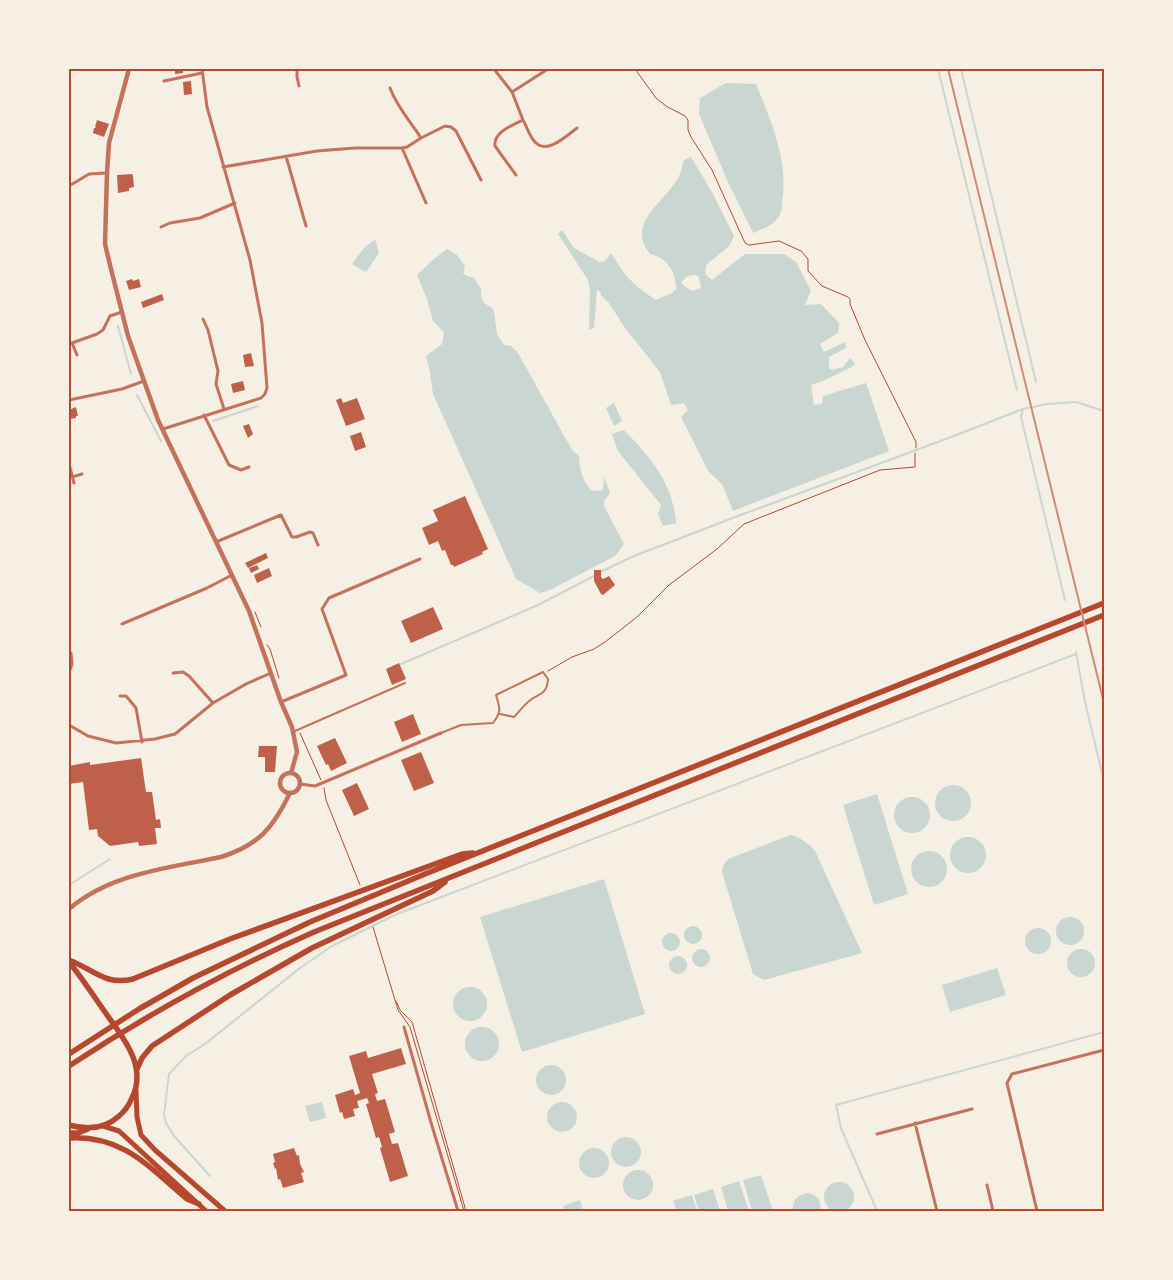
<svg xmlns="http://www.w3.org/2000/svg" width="1173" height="1280" font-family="Roboto,sans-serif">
<rect width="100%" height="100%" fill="#f6efe4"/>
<path fill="#c9d6d2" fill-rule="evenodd" d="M726,83L756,84C771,121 789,161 782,202C782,206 782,211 780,214C776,224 763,229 753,233L728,182L699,114L700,98Z
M691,157L713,194L734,236L729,246L706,265L705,274L712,280L745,254H784L796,262L811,291L805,305L821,304L839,323L838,333L820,344L824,352L845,342L846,348L829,357V368L832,370L843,367L850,358L855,363L852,367L823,381L811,385L814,405L822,404L823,396L866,383L889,451L733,511L722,484L708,471L681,417L688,410L684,403L671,405L660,372L625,328L609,303L601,295L600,291L597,290L594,328L589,330L590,289L588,280L558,234L562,230L574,248L599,262L605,261L611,253C615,259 618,264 622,270C631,283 644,292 656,300L672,293L676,289C676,272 667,257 650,254C625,223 665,202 678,178C681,173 682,166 684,160ZM696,275L699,277L701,288L692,291L684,286L681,282L688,276Z
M375,239L379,253L366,272L352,264L364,248Z
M447,249L457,255L465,266L463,273L467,276L474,278L481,289V297L484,303L492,308L494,311L497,334L504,345L511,346L518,353L572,450L579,456C579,469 583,482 592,491L603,490L604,477L610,493L604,501V506L624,544L615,556L550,590L540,593L516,579L433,394L430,372L426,356L442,344L444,332L433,321L427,299L417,275L434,259Z
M614,403L622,421L614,426L606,408Z
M624,430C651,458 673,483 676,523L663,526L658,514L661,505L618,451L612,434Z
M935 803a18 18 0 1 1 36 0a18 18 0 1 1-36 0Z
M877,794L908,894L874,905L843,805Z
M894 815a18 18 0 1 1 36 0a18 18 0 1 1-36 0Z
M791,835C799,837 810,844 815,851L862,953L764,980L753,974L722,872L723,866L728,859Z
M950 855a18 18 0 1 1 36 0a18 18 0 1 1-36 0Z
M911 869a18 18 0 1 1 36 0a18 18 0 1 1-36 0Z
M604,879L645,1014L522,1052L480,917Z
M1056 931a14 14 0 1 1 28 0a14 14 0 1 1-28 0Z
M684 935a9 9 0 1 1 18 0a9 9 0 1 1-18 0Z
M1025 941a13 13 0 1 1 26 0a13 13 0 1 1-26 0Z
M662 942a9 9 0 1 1 18 0a9 9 0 1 1-18 0Z
M692 958a9 9 0 1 1 18 0a9 9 0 1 1-18 0Z
M1067 963a14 14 0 1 1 28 0a14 14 0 1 1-28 0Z
M669 965a9 9 0 1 1 18 0a9 9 0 1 1-18 0Z
M997,968L1006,995L950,1012L942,985Z
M453 1004a17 17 0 1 1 34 0a17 17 0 1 1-34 0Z
M465 1044a17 17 0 1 1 34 0a17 17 0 1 1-34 0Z
M536 1080a15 15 0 1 1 30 0a15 15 0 1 1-30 0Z
M322,1102L326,1118L310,1122L305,1106Z
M547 1117a15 15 0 1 1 30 0a15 15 0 1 1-30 0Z
M611 1152a15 15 0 1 1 30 0a15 15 0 1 1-30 0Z
M579 1163a15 15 0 1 1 30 0a15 15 0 1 1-30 0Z
M623 1185a15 15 0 1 1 30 0a15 15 0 1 1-30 0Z
M761,1175L773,1211H752L743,1180Z
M739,1181L749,1211H728L721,1187Z
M824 1197a15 15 0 1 1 30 0a15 15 0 1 1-30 0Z
M713,1189L720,1211H699L694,1195Z
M807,1193C817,1194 822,1201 820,1211H793C792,1201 797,1195 807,1193Z
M692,1195L697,1211H677L673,1201Z
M580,1200L583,1211H564L563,1206Z"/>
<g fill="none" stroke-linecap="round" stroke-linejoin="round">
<path stroke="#c9d6d2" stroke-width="2" d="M938,69L1017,390
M961,69L1036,382
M118,326L131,374
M137,395L161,441
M1023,409L1021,417L1065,600
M213,421L258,406
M600,572L634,556L738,516L946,439L1023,409L1047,404L1076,402L1104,411
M1076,652L1085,702L1104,781
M401,664L538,605L596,575
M69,885L110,859
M210,1176L174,1136L166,1123L164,1115L169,1074L186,1056L205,1044L300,968L332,946L397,914L1076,654
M877,1211L841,1128L836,1105L1104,1032"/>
</g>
<path fill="#bf614a" d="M175,69H183V73L175,74Z
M191,81L192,94L184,95L183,82Z
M97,120L109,124L104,137L93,133L94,128H96L95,127Z
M132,174L133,176L134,187L129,188V191L118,193L117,175Z
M132,279L133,281L139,279L141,287L129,290L126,281Z
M162,294L164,300L143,308L141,302Z
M251,353L254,366L245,367L243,355Z
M243,381L245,390L233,393L231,384Z
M341,398L343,403L357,398L365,419L346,426L336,400Z
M76,407L78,416H76V418L70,419L69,410Z
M249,424L253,434L248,438L243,426Z
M361,432L366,447L355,451L350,436Z
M465,496L488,549L482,552L483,554L454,567L453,565H451L445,550L442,551L438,541L429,545L422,528L438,521L433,510Z
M266,553L268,558L248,568L245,563Z
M257,565L259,569L251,573L249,568Z
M269,568L272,576L257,583L254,575Z
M594,570H601V577L603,579L609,576L615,585L603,595L601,594L594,581Z
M433,607L443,629L411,643L401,621Z
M399,663L406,679L392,685L386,669Z
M413,714L421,734L402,742L394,722Z
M335,738L347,763L331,771L328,764L326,765L317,746Z
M259,746H277L275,772H265V757H258Z
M421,752L434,783L414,791L401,760Z
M141,758L146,792H152L156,820L160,819L161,828H155L157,844L139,846L138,842L110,846L98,836L97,829L89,830L83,782L69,784V766L90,762V765Z
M357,783L369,809L354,816L342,790Z
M401,1048L406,1064L372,1074L378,1093L375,1094L377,1101L385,1099L395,1132L389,1134L392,1144L398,1143L408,1176L390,1182L380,1148L382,1147L379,1137L376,1138L366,1104L369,1103L367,1098L357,1101L359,1108L353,1109L355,1116L344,1119L342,1112L340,1113L335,1095L353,1089L355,1095L360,1093L349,1056L366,1051L368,1058Z
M294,1148L297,1156L299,1155L300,1164L304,1172L301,1173L304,1182L283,1188L280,1179L278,1180L276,1168L275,1169L273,1163L275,1162L273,1154Z"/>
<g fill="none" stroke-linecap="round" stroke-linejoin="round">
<path stroke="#b5482f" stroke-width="1" d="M635,69L656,98L666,106L685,116L688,120V130L691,137L712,170L745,243L749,245L779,241L801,251L808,259V271L822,286L848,297L850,299V304L865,340L916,442V448
M255,612L261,627
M267,645L270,649L279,678
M548,671L572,657L594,649L605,642L637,617L669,585L717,549L744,524L880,470L915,467V453
M300,733L321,780
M324,788L326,800L360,885
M373,927L398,1010L410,1027L464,1211
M396,1001L400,1010L412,1022L466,1211"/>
<path stroke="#c5725c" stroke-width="2" d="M295,731L405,683
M441,733L461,725L493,723C502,711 500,709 496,695L543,672L548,679C547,696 538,693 528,702C523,706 519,712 514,717L500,714"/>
<path stroke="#c5725c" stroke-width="3" d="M297,69V77L299,86
M494,69L512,92L523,120
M164,81L202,73
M390,88C397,107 410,121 421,138
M512,92L548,69
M402,148L426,203
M286,156L306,226
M223,167L317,151L355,148H402L407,147L421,138L445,126L451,127L456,131L481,180
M516,175L495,146C493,132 513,125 523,120C527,127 530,137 535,142C547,155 566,136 577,128
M69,186L89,174L107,173
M161,227L170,223L200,218L235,203
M203,319L208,330L218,371L216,384L224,409
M77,355L72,343L97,334L103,330L110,316L122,312
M69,400L122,389L144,381
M204,415L229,465L241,470L249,467
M163,429L261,398L265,394L267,388L262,323L250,260L207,107L202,69
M69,464L74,483
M72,477L82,474
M216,542L281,515L292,537H296L310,532L313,533L318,545
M122,624L207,588L232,575
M69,673L72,664L71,653
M173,673L183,672L189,676L213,703
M120,696H126L136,708L142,742
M281,702L346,675L322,609L329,598L420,559
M69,725L88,736L116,743L155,739L175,734L213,703L246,684L271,673
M300,784L315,786L441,733
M404,1027L432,1126L458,1211
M915,1123L937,1211
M877,1134L972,1109
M987,1185L993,1211
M1037,1211L1007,1083L1012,1074L1104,1050"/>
<path stroke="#c5725c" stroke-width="4.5" d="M129,69L109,143L107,173L105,244L110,265L128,336L158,420L249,611L281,702L292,727L297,752L291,773
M280 783a10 10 0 1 1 20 0a10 10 0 1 1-20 0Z
M69,909C111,873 169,868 221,857C259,845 273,828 290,793"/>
<path stroke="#b5482f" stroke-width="5" d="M136,1090L137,1117L141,1135L155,1150L225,1211
M103,1126L119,1131L206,1211"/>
<path stroke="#b5482f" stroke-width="5.5" d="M69,960C93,969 105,986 133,979L230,939L462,854L473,853
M69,962C82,978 93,995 105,1012C122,1037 148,1065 132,1098C129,1105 125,1111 119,1116C105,1129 87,1130 69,1125
M69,1054L139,1009L193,978L310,922L425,874L1104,603
M69,1066C148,1014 228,970 314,932L1104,615
M137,1069L142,1058L152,1046L230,995L312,948L433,891L445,882
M69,1133H78L88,1129
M69,1138C123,1135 149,1167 187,1199L199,1204"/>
<path stroke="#cf8b77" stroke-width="2" d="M948,69L1104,703"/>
</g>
<rect width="1173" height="1280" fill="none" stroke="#f6efe4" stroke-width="140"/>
<rect x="70" y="70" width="1033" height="1140" fill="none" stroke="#b5482f" stroke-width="2"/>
</svg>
